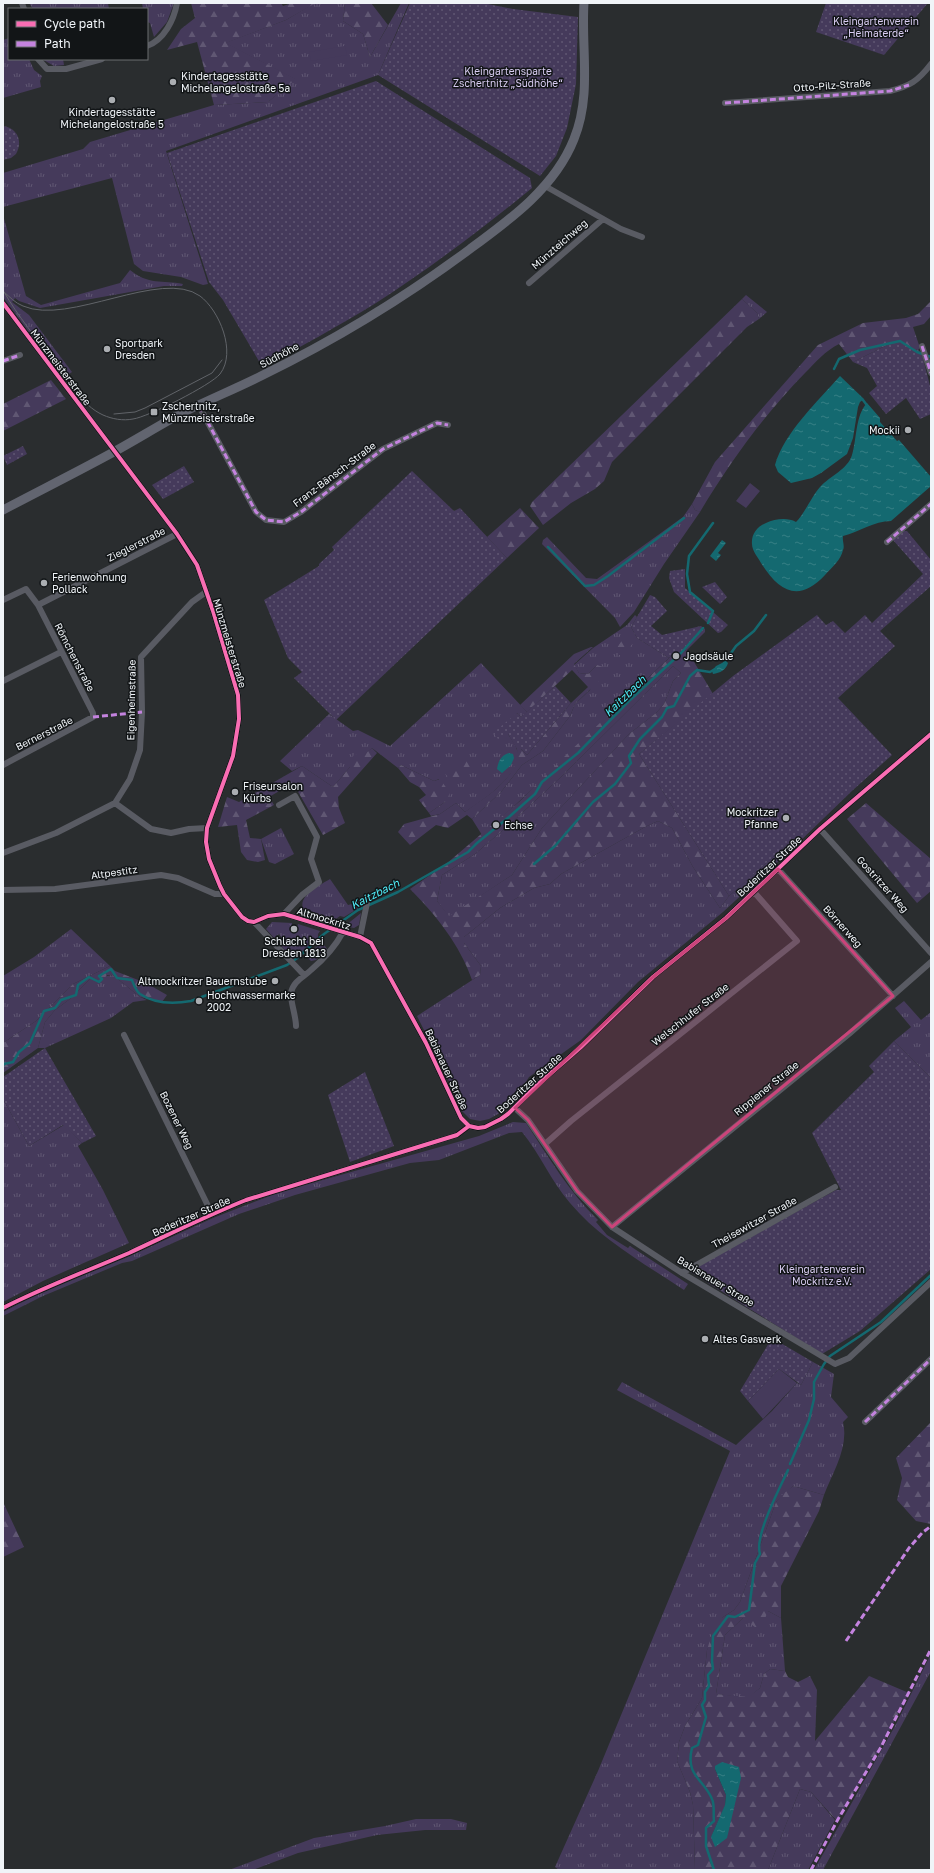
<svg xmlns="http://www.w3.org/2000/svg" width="934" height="1873" font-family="'Golos Text',sans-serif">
<defs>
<pattern id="grass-tufts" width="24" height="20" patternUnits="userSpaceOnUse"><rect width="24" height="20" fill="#453a5b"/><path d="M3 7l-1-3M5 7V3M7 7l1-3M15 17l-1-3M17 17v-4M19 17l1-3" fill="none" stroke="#605773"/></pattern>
<pattern id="forest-firs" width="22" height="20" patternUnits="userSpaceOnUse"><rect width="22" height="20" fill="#453a5b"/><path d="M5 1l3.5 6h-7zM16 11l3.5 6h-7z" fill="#605773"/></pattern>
<pattern id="park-dots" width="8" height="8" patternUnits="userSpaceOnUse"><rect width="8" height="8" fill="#453a5b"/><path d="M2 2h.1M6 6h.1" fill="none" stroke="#605773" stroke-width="1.8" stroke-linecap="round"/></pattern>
<pattern id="water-ripples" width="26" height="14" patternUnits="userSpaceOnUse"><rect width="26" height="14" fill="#146970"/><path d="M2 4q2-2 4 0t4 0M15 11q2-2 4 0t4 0" fill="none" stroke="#367f85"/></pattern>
</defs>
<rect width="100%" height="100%" fill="#2a2d2f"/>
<path fill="url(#grass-tufts)" d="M29,3H108L109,9H33Z
M142,3H174L167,22L154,37L150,23L147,22V9H143Z
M312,3H345L343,21L363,34L370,57L401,3H409L378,75L166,151L208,284L203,285L181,277L143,271L134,264L112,178L3,207V173L83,149L90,142L214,105L268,102L295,79L225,43L286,20L313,4Z
M9,38V59H29L34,70L42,76L40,81L41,87L3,98V40Z
M42,59H63L64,65L54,66Z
M3,215L26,296L41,305L120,283L130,270C148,285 162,280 183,284L182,286H164L40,308L19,301L15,298L12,302L29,315L72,372L63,378L3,297Z
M746,295L767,312L759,319L757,313L742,299Z
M692,504L695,510L700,512L664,564L634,612L620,627L615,618L542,544L543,540L547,537L586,578L597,579L683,517Z
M635,615L637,617L631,627L637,638L669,658C606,716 547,778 482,835L472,819L501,792L522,765L543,751L570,716L575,704L590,690L597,665L588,674L579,673L574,665L593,648L627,625Z
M481,663L527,712L521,717L517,713L508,734C511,739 516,745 517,750C523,775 482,800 465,812L456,803L440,814L431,816L429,813L445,802L439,779L434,781L401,765L398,768L372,748L350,767L333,787L302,766L292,771L280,761L329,714L353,731L358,730L390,746Z
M673,666L681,673L673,681L664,704L656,713L629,734L542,828L512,875L449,917L437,901L442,875L475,854L509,825L562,776Z
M658,821L672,828L693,867L720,908L729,896L792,840L796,845L723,912L638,982L581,1040L529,1077L514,1100L498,1114L489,1119L480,1121L470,1119L462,1111L445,1072L417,1016L480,975L481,966L464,943V937L500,908L534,888L550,884L561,874L645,827Z
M281,828L294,854L275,864L269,862L261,839Z
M330,879L348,905L360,902L362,906L344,917L340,916L333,921L304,911C296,896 319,886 330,879Z
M361,913L359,925L354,928L345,926Z
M272,922L292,923V931H296L298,924L320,931L318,934V938L294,959L276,941L282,938L279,934L274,938L266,929Z
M71,929L110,966L73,984L36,1021L3,1043V976L34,957Z
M113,975L140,997L147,1000L133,1002L111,1018L45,1048H38L45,1022L55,1010L70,999L91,978Z
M904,1001L921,1020L931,1012V1078L894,1041L911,1027L895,1008Z
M3,1099L29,1146L64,1125L82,1143L78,1146L103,1190L129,1243L43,1281L3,1302Z
M513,1122L526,1123C548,1156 569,1192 598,1220L596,1222L607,1235L628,1248L630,1246L688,1284L684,1290C645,1264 600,1239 570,1203C551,1181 540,1154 522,1132L509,1133L439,1160L410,1163L295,1195L239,1214L132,1261L122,1263L43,1296L3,1316V1312L36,1295L130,1256L213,1218L280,1192L479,1136Z
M813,1362L834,1374L831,1397L848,1417L843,1422C849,1447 833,1472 824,1495L793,1486L776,1502L740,1602L734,1610L723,1617L707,1650L702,1698L685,1726L679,1742L677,1761L690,1792L693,1805L695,1870H559L555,1867L598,1771L730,1451L617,1390L622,1382L736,1445L772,1411L797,1383L801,1385Z
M768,1611L781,1618L785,1671L770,1669L764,1674L760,1688L748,1698L716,1694L725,1635L743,1618Z
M931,1654V1671L823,1870H814L895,1726Z
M800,1789L811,1792L835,1820L808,1870H768Z
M416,1819H451L467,1823L466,1830H425L377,1835L298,1853L253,1870H229L314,1838L385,1826Z"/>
<path fill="url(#forest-firs)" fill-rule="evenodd" d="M191,3H281L283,6L292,3L314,4L286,20L226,43L296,79L268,102L214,105L197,42L167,50L181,29L195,18Z
M345,3H371L388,25L370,57L363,34L343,21Z
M742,299L757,313L759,319L747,327L612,462L604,481L595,489L571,503L543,525L530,506L532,502Z
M931,301V316L924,324L913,327L920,348L918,350L891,343L853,362L839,344C825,351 816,362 805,373C764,415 730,462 700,512L695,510L692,504L715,462L818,345L863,323L906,318L918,314Z
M51,380L66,399L3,431V404Z
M520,508L539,528L507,558L487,537Z
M625,636L633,643L624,655H619L616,649Z
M591,647H593L574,664L579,673L588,674L597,665L603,667L601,679L575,704L570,716L543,751L522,765L501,792L472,819L467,815L448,828L436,825L410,845L398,832L404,824L440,814L456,803L465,812C486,796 519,779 517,749H521L527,755L571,703L588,687L572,670L527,712L520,705L574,654Z
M687,650L713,694L639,754L729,896L720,908L693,867L672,828L658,821L645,827L561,874L550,884L534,888L500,908L464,937V943L481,966L480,975L472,980C460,945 436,915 410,889L446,864L520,801L568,753L666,661L673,654ZM673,666L681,673L673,681L664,704L656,713L629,734L542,828L512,875L449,916L437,901L442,875L475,854L509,825L562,776Z
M372,748L377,753L338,797L339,808L345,823L323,835L293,783L269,797L274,805L246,820L250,838L261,839L265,860L258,862L247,860L241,852L237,825L218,827L227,797L239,802L302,766L333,787L350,767V760L355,754L363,755Z
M464,757L472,771L453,785L445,773Z
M401,765L434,781L440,779L450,793L445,802L429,813L419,800L426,795L419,787L410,782L398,768Z
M866,803L931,859V891L917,903L847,819Z
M110,966L115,971L146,983L167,995L162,1002L140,997L113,975H107L101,982L91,978L70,999L55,1010L45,1022L38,1048L3,1073V1043L36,1021L73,984Z
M931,1422V1524L916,1521L897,1500L902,1478L896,1458Z
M793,1486L824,1495L819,1511L781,1586V1618L768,1611L760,1631L743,1618L725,1635L716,1694L748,1697L760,1688L764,1674L770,1669L785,1671L788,1677L798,1682L810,1676L817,1690L815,1741L869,1676L909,1693L881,1747L837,1821L811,1792L800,1789L768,1870H695L693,1805L690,1792L677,1761L679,1742L685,1726L702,1698L707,1650L714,1627L723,1617L734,1610L740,1602L776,1502L783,1494ZM715,1769L741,1778L711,1837L725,1806L726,1795Z
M3,1502L24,1547L3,1557Z"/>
<path fill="url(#park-dots)" d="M410,3H483L513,9L578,17L576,84L567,128L556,156L540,176L378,75Z
M826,3H928L884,55L816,32Z
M376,81L530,178L532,188C482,229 430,268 376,303C339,326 301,346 263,368L223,300L209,282L167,153Z
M3,126C18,128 23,142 16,154L11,158L3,160Z
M899,342L918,350L922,354L931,390V414L920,419L906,398L886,414L869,393L877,386L867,368L853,362L891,343Z
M23,446L27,454L7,465L3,456Z
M184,466L194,482L163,499L152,485Z
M412,471L454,511L460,508L507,558L336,720L294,678L302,672L288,658L264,600L319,566V564L334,550L332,547Z
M904,531H907L931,560V586L880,631L895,646L838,698L892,755L853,790L796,845L792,840L729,896L639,754L733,676L817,615L826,625L833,621L845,633L865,615L872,623L923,574L893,540Z
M685,569V588L728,625L721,632L718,633L674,592L669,578L670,571Z
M715,582L727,597L720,604L702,587Z
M650,595L655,597L667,611L651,626L662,635L701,626L705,629V632L687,650L673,654L669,658L637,638L631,627Z
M555,686L571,703L527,755L521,749H517L508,734L498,739L493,733L517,713L521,717Z
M322,942L327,949L316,960L311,961L306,956Z
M894,1041L931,1078V1269L860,1331L822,1354L689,1271L836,1190H841L812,1133L874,1072L869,1066Z
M45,1048L96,1136L82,1143L63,1125L29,1146L3,1099V1077Z
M365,1072L394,1146L350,1162L328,1095Z
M772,1338L813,1362L801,1385L779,1369L748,1401L740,1391Z"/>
<path fill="#453a5b" d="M345,46L347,55L311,61L309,52Z
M750,483L760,491L746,508L736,501Z
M779,1369L797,1383L763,1419L748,1401Z"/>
<path fill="url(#water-ripples)" d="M840,376L864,399L860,402L858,407L853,438L847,454L821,473L812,478L791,483L778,472L775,465C784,433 818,401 840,376Z
M867,403L880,418V422L897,441L899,440L931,477V486L891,521C874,521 859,532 843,536C842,541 845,546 843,550C841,560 832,567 825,575C799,603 779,592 761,563C758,557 752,551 752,544C751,534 758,526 766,523C775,519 787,517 796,522C803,516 812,496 820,487C830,476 848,469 852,455C857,439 855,416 867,403Z
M722,540L726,543L718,553L721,555L716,561L710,556Z
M726,661L728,663C726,670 720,673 713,674L712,671L716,666Z
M509,753L513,754L514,758L511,765L502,773L497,769C498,762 501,755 509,753Z
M722,1762L739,1767L741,1778L727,1838L715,1847L711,1837L725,1805L726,1795L715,1769V1766Z"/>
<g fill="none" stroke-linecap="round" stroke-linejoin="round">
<path stroke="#146970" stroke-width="2.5" d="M834,369L839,359L860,350L900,341L917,352L931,357
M863,400L866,404
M548,547L585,586L594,585L608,576L684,518
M708,623L713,611L690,592L687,574L689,556L713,523
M724,663L736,646L754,631L766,615
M534,864L555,846L593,802L615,784L631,763L629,756L640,739L662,717L667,708L674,706L690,676L697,670L710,672L715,669
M3,1066L4,1064L13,1062L19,1052L30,1043L44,1011L55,1008L61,1000L76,995L78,985L89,977L99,982L102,979L99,976L111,969L117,978L132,980C134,985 136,991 140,994C155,1004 174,1004 191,1001L287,965L296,959L324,934L358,910L398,892L468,852L477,843L509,817L535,794L542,782L578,753L629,701L681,653L703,628
M790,1464L809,1420L814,1399V1382L824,1364L830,1356L881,1322L931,1275
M714,1870L706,1846V1828L714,1821C713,1815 715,1805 712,1799C704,1779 685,1776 692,1748L698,1745L706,1717L702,1705L705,1700V1692L709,1686L708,1675L713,1669L712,1661L713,1636L728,1616L735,1617L749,1610L755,1563L760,1554C754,1536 780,1488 788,1470"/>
<path stroke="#595b63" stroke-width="6" d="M22,3L24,9
M147,46C164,40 174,20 177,3
M38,59L47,69H66L102,59
M725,103L890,91C910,86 918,81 931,64
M545,186L621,229L642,237
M529,283L603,219
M3,303L177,534L197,565L213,611L238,695L239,719L233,756L207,828L206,842L209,859L220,886L224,894L242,917L248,921L254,922L268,916L284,914L360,937L371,943L426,1043L461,1118L469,1126L478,1128L485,1127L501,1119L508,1114L535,1087L581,1047L653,977L726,918L820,829L931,734
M922,346L931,373
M3,361L20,355
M199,406L256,512L266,520L284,522L301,512L383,449L437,423L448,425
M887,542L931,504
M3,600L26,589L38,605L93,713V717L3,765
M38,605L177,534
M3,681L61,652
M115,803L151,829L171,833L189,829L207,828
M279,805L295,796L317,837L311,859L319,882L302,895L284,914
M820,829L931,953
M3,853L56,833L115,803L130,779L140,750L142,712L141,657L192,602L206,592
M778,869L893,996
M3,890L55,889L161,875L178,878L215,894H224
M254,922L304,975
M360,937L367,903
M296,1026C296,1016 290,1000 291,993C293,981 304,977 311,970C324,959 335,947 343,932
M124,1035L212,1214
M515,1108L528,1120L577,1191L612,1227L682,1273L835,1364L849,1358L931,1282
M545,1144L571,1121L797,941L754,892
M612,1227L849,1034L931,962
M682,1273L835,1187
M3,1308C44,1287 87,1271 129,1253C168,1235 206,1216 246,1200L457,1135L469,1126
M865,1422L931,1359"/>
<path stroke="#626570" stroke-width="9" d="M3,510C39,491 75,473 110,454C134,441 158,426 182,413C208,400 235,389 261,376C335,340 404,298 470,249C511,219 555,187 574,139C592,95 581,49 584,3"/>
<path stroke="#616469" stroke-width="1" d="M3,290L4,292C18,316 36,338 53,360C67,379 81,405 103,415C112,419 123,421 133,419C148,417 211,385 220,374C237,352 219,310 200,296C161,268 69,326 23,306C15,303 10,297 4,292L3,291
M114,414L135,412L145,408L212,373L222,360"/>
<path stroke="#c483df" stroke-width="3" stroke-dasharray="6 3" stroke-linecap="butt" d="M725,103L890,91L909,85
M922,346L931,373
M3,361L20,355
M199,406L256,512L266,520L284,522L301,512L383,449L437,423L448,425
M887,542L931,504
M93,717L142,712
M865,1422L931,1359
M846,1641L909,1548L922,1533L931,1526
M811,1870L837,1821L881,1747L931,1649"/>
<defs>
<path id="cycleway" d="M3,303L177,534L197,565L213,611L238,695L239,719L233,756L207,828L206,842L209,859L220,886L224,894L242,917L248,921L254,922L268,916L284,914L360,937L371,943L426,1043L461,1118L469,1126L478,1128L485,1127L501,1119L508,1114L535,1087L581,1047L653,977L726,918L820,829L931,734
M3,1308C44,1287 87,1271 129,1253C168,1235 206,1216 246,1200L457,1135L469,1126"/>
</defs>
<use href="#cycleway" stroke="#121517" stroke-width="6"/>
<use href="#cycleway" stroke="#f96db3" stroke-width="4"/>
</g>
<path fill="#cb447a" fill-opacity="0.2" stroke="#cb447a" stroke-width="3" stroke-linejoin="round" d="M778,869L893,996L612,1227L577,1191L528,1120L515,1108L653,977L726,918Z"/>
<g fill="#abaeb2" stroke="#121517" stroke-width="1.5">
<circle cx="173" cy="82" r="4"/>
<circle cx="112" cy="100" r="4"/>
<circle cx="107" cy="349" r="4"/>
<rect x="150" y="408" width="8" height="8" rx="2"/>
<circle cx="908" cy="430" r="4"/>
<circle cx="44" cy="583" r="4"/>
<circle cx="676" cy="656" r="4"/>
<circle cx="235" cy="792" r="4"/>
<circle cx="786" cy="818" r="4"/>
<circle cx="496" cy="825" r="4"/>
<circle cx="294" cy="929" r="4"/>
<circle cx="275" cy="981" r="4"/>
<circle cx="199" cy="1001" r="4"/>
<circle cx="705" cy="1339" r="4"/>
</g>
<g text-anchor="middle" stroke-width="3" stroke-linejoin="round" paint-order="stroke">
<g font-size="10" fill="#d8ccf1" stroke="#121517">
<text x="876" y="25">Kleingartenverein<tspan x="876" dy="12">„Heimaterde“</tspan></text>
<text x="508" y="75">Kleingartensparte<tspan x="508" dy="12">Zschertnitz „Südhöhe“</tspan></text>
<text x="822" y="1273">Kleingartenverein<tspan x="822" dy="12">Mockritz e.V.</tspan></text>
</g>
<g font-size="10" fill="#f0f4f8" stroke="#121517" text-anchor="start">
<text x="181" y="80">Kindertagesstätte<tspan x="181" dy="12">Michelangelostraße 5a</tspan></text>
<text x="112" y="116" text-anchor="middle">Kindertagesstätte<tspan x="112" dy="12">Michelangelostraße 5</tspan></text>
<text x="115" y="347">Sportpark<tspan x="115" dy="12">Dresden</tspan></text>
<text x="162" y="410">Zschertnitz,<tspan x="162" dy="12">Münzmeisterstraße</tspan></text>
<text x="900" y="434" text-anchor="end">Mockii</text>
<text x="52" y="581">Ferienwohnung<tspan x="52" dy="12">Pollack</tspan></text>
<text x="684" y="660">Jagdsäule</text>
<text x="243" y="790">Friseursalon<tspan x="243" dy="12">Kürbs</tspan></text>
<text x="778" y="816" text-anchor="end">Mockritzer<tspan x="778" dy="12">Pfanne</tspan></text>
<text x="504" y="829">Echse</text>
<text x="294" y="945" text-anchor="middle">Schlacht bei<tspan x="294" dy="12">Dresden 1813</tspan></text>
<text x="267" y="985" text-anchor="end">Altmockritzer Bauernstube</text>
<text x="207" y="999">Hochwassermarke<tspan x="207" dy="12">2002</tspan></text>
<text x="713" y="1343">Altes Gaswerk</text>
</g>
<g font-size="10" fill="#f0f4f8" stroke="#121517">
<text transform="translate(832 85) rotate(-4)" y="4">Otto-Pilz-Straße</text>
<text transform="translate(559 244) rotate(-41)" y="4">Münzteichweg</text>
<text transform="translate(279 355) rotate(-28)" y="4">Südhöhe</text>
<text transform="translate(61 367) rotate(53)" y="4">Münzmeisterstraße</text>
<text transform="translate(334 474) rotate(-37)" y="4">Franz-Bänsch-Straße</text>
<text transform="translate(136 544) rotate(-27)" y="4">Zieglerstraße</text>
<text transform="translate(230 643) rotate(73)" y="4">Münzmeisterstraße</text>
<text transform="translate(75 657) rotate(63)" y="4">Römchenstraße</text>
<text transform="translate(131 700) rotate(-89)" y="4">Eigenheimstraße</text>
<text transform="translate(44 733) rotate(-27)" y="4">Bernerstraße</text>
<text transform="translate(769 866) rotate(-43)" y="4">Boderitzer Straße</text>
<text transform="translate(114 872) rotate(-8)" y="4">Altpestitz</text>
<text transform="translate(883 884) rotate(48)" y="4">Gostritzer Weg</text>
<text transform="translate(324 918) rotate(17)" y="4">Altmockritz</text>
<text transform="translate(843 926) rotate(48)" y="4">Börnerweg</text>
<text transform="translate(690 1014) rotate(-38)" y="4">Welschhufer Straße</text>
<text transform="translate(447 1069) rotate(65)" y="4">Babisnauer Straße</text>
<text transform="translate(529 1083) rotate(-42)" y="4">Boderitzer Straße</text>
<text transform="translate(766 1088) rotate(-39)" y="4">Rippiener Straße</text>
<text transform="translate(177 1120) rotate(64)" y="4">Bozener Weg</text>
<text transform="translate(191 1216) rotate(-24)" y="4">Boderitzer Straße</text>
<text transform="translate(754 1222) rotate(-29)" y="4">Theisewitzer Straße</text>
<text transform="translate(716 1281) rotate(31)" y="4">Babisnauer Straße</text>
</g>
<g font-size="11" font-style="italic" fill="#50effb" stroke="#121517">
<text transform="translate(625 696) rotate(-44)" y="4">Kaitzbach</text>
<text transform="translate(375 894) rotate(-27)" y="4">Kaitzbach</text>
</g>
</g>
<rect width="934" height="1873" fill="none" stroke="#f0f4f8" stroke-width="8"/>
<rect x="8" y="8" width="140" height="52" fill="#121517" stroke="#6b6e71"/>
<rect x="16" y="21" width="20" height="6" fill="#f96db3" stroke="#6b6e71"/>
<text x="44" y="28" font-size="12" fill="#f0f4f8">Cycle path</text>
<rect x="16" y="41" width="20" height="6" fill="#c483df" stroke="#6b6e71"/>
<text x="44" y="48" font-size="12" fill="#f0f4f8">Path</text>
</svg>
